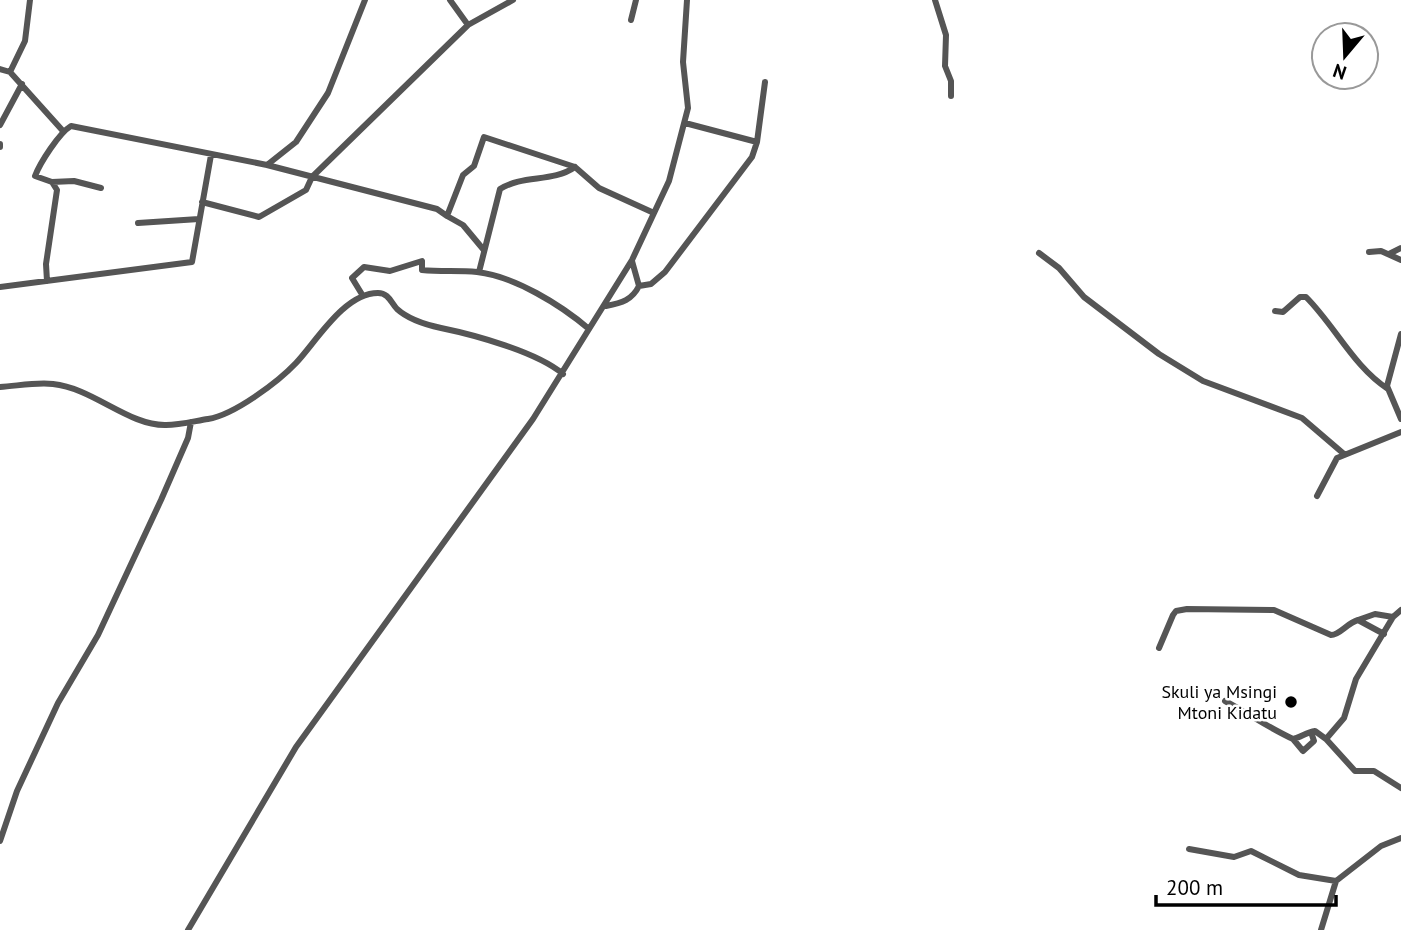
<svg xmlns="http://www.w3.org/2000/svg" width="1401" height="930" font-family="'PT Sans',sans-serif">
<rect width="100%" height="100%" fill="#fff"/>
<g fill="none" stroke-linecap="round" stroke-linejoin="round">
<path stroke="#555" stroke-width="6" d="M450,0L468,25
M935,0L946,35L945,66L951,81V96
M631,20L636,0
M0,69L10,72L63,131
M10,72L25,41L30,0
M0,125L22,84
M757,142L765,82
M0,144V147
M267,165L296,142L328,93L365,0
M52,182L74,181L101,188
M202,202L259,217L306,190L312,177L468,25L513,0
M447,216L463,225L483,249
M138,223L199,219
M1369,252L1381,251L1401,260
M1039,253L1059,268L1084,297L1159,354L1203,381L1302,418L1344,454
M1389,254L1401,248
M632,261L639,286
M479,272L500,189C524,174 552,183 575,167
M47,281L46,264L57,190L52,182L35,176C40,163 59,133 71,126L267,165L437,209L447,216L463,175L474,166L484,137L575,167L599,188L654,213
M0,287L192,262L211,155
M363,296L352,278L364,267L390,271L422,261V270C441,272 459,270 477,272C514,276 561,305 589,329
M606,306C622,303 632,300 639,286L651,284L665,272L752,157L757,142L685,123
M1275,311L1283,312L1300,297H1306C1335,326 1354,367 1388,389
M1401,334L1387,386L1401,419
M0,387C17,386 36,382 53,384C93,388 129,426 166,425C180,425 195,421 208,419C234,415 278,382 296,363C316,342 344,293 378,293C389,293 391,303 397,309C408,319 427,325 441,328C475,335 537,352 563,374
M1317,496L1337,458L1401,432
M1358,620L1375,614L1393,617
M1159,648L1173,615L1176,611L1187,609L1274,610L1331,635C1340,635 1347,623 1358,620L1384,634
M1225,701C1249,714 1269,728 1293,739
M1311,732L1314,741L1303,751L1293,739C1301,737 1307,732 1315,731L1326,739L1344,718L1356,679L1393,617L1401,610
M1326,739L1355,771H1374L1401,788
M0,841L17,791L58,703L98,635L161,500L188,438L191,422
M1189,849L1234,857L1251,851L1299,875L1336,881L1381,846L1401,838
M188,930L296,747L533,419L632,260L669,181L688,108L683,62L687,0
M1321,930L1336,881"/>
</g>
<circle fill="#000" stroke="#fff" stroke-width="2.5" cx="1291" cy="702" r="7"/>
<g text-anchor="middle" stroke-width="5" stroke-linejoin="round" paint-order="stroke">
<g font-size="18" fill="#000" stroke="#fff" text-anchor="end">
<text x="1277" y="698">Skuli ya Msingi<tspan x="1277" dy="21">Mtoni Kidatu</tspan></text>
</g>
</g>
<g transform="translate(1345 56) rotate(199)"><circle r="33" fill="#ffffff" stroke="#999999" stroke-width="2"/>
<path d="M0-5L12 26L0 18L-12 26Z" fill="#000000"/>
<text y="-10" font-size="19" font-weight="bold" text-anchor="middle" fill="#000000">N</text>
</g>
<path d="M1156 895v10h180v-10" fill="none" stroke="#000000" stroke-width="3.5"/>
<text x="1166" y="895" font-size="21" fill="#000000" stroke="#ffffff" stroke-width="5" paint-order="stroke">200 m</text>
</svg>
